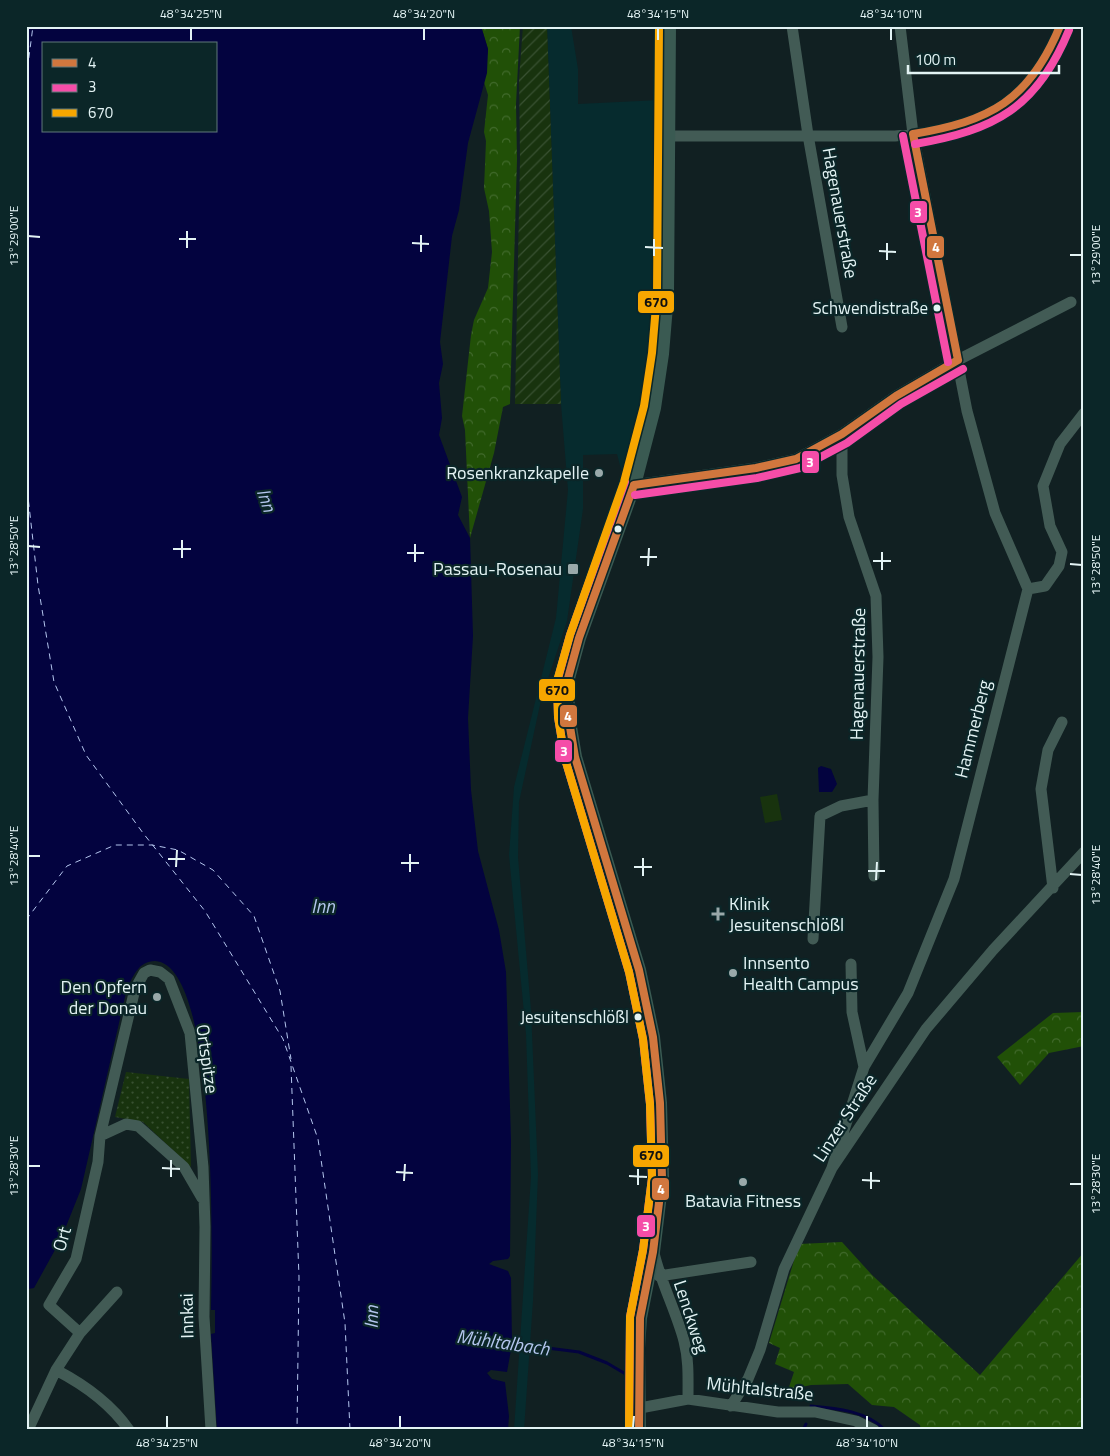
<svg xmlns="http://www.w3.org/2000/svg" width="1110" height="1456" font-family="'Titillium Web',sans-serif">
<defs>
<pattern id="grass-dots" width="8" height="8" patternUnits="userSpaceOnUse" patternTransform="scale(1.25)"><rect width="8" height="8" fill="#18330e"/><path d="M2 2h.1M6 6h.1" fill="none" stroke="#395132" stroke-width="1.8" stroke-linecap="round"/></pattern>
<pattern id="forest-crowns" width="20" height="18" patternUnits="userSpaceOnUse" patternTransform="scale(1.25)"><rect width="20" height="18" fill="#215007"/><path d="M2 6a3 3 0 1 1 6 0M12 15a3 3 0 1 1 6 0" fill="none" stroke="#416a2c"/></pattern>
<pattern id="garden-furrows" width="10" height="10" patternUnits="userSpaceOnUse" patternTransform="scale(1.25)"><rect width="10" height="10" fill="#18330e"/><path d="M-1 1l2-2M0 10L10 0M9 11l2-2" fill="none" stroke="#395132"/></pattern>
</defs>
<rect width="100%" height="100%" fill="#112022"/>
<path fill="#062b2e" d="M547,26H571L578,69V104L660,100V306L649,395L626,488L617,454L583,455V509L567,621L541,700L519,802L518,857L531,1010L538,1174L533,1301L524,1430H514L531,1177L526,1034L509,855L514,787L556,618L568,490L561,404Z"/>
<path fill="url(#grass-dots)" d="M126,1072L189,1079L191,1167L143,1122L115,1117Z"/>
<path fill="url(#forest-crowns)" d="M481,26H520L516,104L517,159L510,404L503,407L494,453L470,538L465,430L462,416L471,335L474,320L488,288L492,252L489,211L484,188L486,141L484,132L488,95L484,82L488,49Z
M1084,1012V1046L1049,1053L1020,1085L997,1057L1053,1013Z
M842,1242L872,1275L980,1375L1084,1252V1430H921L920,1425L894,1407L872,1405L848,1384L811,1385L788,1390L794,1372L775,1364L780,1348L769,1343L799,1244Z"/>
<path fill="url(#garden-furrows)" d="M523,26H547L561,404H515L520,159L519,79Z"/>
<path fill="#18330e" d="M777,794L782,820L765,823L760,797Z"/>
<path fill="#03033f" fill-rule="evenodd" d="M26,26H481L488,49L487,73L468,143L459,210L452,236L440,342L443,364L439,383L442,418L439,435L462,497L458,515L470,538L473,636L468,718L471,790L478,851L499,930L506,972L511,1141L510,1256L508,1259L493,1261L489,1264L508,1271L511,1278L512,1344L507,1372L491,1370L487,1373L492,1379L505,1382L509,1416L508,1430H217L211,1334L215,1333V1310H211C212,1261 219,964 155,961C139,961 134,975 127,988L81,1189L61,1239L34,1288L28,1289L26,1291ZM44,44H216V131H44Z
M821,766L831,769L837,784L832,792H819L818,768Z"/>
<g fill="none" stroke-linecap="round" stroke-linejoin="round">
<path stroke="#03033f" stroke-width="3" d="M508,1343L579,1352L607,1363L629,1376
M811,1406C836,1408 867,1411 885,1430
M803,1430L806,1424"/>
<path stroke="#b4c6ee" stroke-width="1" stroke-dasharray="6 5" stroke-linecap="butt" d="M26,146L27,72L33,26
M26,479L38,585L54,682L86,755L143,833L205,911L283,1039L318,1139L345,1323L350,1430
M26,920L67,866L115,845H152L178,850L213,870L254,916L280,991L291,1059
M291,1066L299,1277L297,1430"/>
<path stroke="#425b55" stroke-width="11" d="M792,26L808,135L842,327
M900,26L913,134L967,411L995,513L1028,589
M668,136H895C972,130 1034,106 1060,26
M842,434V475L849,517L876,596L878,657L873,800L874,876
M634,485L756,468L796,459L842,434L896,396L958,360L1071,302
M1053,888L1041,789L1048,750L1062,722
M813,939L820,816L841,806L873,800
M851,964L852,1012L864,1067
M100,1136L126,1124L138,1126L184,1167L202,1198
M832,1168L864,1067L908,993L954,879L1028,589L1045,586L1059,566L1062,552L1050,526L1043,486L1060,444L1084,413
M654,1253C661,1283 676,1311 684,1341C689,1360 688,1379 688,1399
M659,1276L751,1262
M80,1333L49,1305L76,1259L98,1162L100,1136L135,989L144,973L150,970L160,972L169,979L190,1033L203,1167L205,1227L204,1317L211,1430
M56,1370C83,1384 111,1404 129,1430
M731,1406L748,1379L760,1350L784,1269L832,1168L926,1029L993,950L1084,852
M640,1408L688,1399L778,1412H815L856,1421L874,1430
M28,1430L56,1370L80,1333L117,1292"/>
<path stroke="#3a5a52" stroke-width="14" d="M639,1430L638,1348L640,1318L653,1252L662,1178L660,1103L653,1037L639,970L575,757L568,715L567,682L579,638L634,485L654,408L662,354L667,294L669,26"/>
<defs>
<path id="bus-1" d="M913,134L958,360
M913,134C990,121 1029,101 1060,26
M634,485L579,638L567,682L568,715L575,757L639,970L653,1037L660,1103L662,1178L653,1252L640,1318L639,1430
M634,485L756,468L796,459L842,434L896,396L958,360"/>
<path id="bus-2" d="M903,136L948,362
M915,144C995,130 1037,108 1069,30
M625,482L570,635L557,682L558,717L565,759L629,972L643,1039L650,1104L652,1178L643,1250L630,1317L629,1430
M635,495L757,478L800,468L847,443L901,404L963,369"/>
<path id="bus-3" d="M629,1430L630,1317L643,1250L652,1178L650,1104L643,1039L629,972L565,759L558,717L557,681L570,635L624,482L644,406L652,353L657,294L659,26"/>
</defs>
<use href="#bus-1" stroke="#0b2628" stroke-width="11"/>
<use href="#bus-2" stroke="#0b2628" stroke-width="11"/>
<use href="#bus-3" stroke="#0b2628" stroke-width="11"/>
<use href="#bus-1" stroke="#d1773e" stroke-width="8"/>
<use href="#bus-2" stroke="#f54da8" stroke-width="8"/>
<use href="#bus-3" stroke="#f7a600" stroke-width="8"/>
</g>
<path fill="none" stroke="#e3f3f4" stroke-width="2" d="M191,40V28M424,40V28M658,40V28M891,40V28M28,236L40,237M179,239H196M412,243L429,244M645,247L663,248M187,248V231M879,251L896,252M421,252V235M1070,255H1082M654,256V239M887,260V243M28,546L40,547M173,549H191M407,553H424M640,557H657M182,558V540M873,561H891M415,562V544M1070,564L1082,565M648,566L649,548M882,570V552M28,856H40M168,859H185M401,863H419M176,867L177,850M634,867H652M868,871H885M410,872V854M1070,874L1082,875M643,876V858M876,880L877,862M28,1166H40M162,1168L180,1169M396,1172L413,1173M629,1176L647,1177M171,1177V1160M862,1180L880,1181M404,1181L405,1164M1070,1184H1082M638,1185V1168M871,1189V1172M167,1428V1416M400,1428V1416M633,1428L634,1416M867,1428V1416"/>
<g fill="#e3f3f4" stroke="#0b2628" stroke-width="2">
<circle cx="937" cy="308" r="4.5"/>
<circle cx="618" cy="529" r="4.5"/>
<circle cx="638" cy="1017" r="4.5"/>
</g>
<g fill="#9aa9aa" stroke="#0b2628" stroke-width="2">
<circle cx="599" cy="473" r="5"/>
<rect x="567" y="563" width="12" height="12" rx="2.5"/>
<path d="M715.5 906.5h5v5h5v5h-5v5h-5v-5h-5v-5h5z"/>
<circle cx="733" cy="973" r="5"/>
<circle cx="157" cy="997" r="5"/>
<circle cx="743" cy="1182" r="5"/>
</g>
<g text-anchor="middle" stroke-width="4.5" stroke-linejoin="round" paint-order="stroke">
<g font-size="17" fill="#e3f3f4" stroke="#0b2628" text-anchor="end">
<text x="928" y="314">Schwendistraße</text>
<text x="629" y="1023">Jesuitenschlößl</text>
</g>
<g font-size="18" fill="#e3f3f4" stroke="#0b2628">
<text transform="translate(840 213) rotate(80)" y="6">Hagenauerstraße</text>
<text transform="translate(858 674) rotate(-89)" y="6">Hagenauerstraße</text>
<text transform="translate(973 729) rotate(-76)" y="6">Hammerberg</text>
<text transform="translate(207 1059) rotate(82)" y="6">Ortspitze</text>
<text transform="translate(845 1118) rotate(-57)" y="6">Linzer Straße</text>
<text transform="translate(62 1239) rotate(-74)" y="6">Ort</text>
<text transform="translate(187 1316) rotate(-91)" y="6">Innkai</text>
<text transform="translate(691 1317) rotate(72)" y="6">Lenckweg</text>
<text transform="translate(760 1389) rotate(6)" y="6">Mühltalstraße</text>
</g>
<g font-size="18" fill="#e3f3f4" stroke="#0b2628" text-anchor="end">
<text x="589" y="479">Rosenkranzkapelle</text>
<text x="562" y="575">Passau-Rosenau</text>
<text x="729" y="910" text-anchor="start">Klinik<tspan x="729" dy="21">Jesuitenschlößl</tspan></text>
<text x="743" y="969" text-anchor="start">Innsento<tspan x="743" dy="21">Health Campus</tspan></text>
<text x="147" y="993">Den Opfern<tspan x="147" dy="21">der Donau</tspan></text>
<text x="743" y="1207" text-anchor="middle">Batavia Fitness</text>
</g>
<g font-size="19" font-style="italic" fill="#b4c6ee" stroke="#0b2628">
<text transform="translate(267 500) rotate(71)" y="7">Inn</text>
<text x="323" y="913">Inn</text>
<text transform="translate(371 1317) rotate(-89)" y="7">Inn</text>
<text transform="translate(503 1342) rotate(8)" y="7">Mühltalbach</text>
</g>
</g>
<g stroke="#0b2628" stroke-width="2">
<rect x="909" y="200" width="19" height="24" rx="5" fill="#f54da8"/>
<rect x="926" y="235" width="19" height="24" rx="5" fill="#d1773e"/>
<rect x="637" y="290" width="38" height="24" rx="5" fill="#f7a600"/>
<rect x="801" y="450" width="19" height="24" rx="5" fill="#f54da8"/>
<rect x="538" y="678" width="38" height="24" rx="5" fill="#f7a600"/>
<rect x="559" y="704" width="19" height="24" rx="5" fill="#d1773e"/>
<rect x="554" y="739" width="19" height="24" rx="5" fill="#f54da8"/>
<rect x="632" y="1144" width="38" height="24" rx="5" fill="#f7a600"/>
<rect x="651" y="1177" width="19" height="24" rx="5" fill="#d1773e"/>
<rect x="636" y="1214" width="20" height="24" rx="5" fill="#f54da8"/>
</g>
<g font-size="14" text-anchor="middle" font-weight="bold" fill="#fff">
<text x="918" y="217">3</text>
<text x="936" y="252">4</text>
<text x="810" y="467">3</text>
<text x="568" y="721">4</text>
<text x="564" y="756">3</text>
<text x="661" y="1194">4</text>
<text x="646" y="1231">3</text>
</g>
<g font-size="14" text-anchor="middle" font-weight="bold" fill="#111">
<text x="656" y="307">670</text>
<text x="557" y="695">670</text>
<text x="651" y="1160">670</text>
</g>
<rect width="1110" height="1456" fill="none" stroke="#0b2628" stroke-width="55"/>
<rect x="42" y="42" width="175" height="90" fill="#0b2628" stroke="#61787a"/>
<rect x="52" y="59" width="25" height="8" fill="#d1773e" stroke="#61787a"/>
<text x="88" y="68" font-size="15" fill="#e3f3f4">4</text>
<rect x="52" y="84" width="25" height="8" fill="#f54da8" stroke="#61787a"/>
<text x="88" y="92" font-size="15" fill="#e3f3f4">3</text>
<rect x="52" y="109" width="25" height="8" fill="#f7a600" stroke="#61787a"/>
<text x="88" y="118" font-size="15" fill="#e3f3f4">670</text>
<path d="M908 65v8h151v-8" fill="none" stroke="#e3f3f4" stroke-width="2.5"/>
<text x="915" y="65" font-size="15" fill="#e3f3f4" stroke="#0b2628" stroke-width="4" paint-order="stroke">100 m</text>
<rect x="28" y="28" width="1054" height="1400" fill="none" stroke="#e3f3f4" stroke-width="2"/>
<g font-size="12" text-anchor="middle" fill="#e3f3f4">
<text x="191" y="18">48°34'25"N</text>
<text x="424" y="18">48°34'20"N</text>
<text x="658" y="18">48°34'15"N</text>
<text x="891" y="18">48°34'10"N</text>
<text transform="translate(14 236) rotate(-90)" y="4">13°29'00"E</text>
<text transform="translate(1096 255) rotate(-90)" y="4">13°29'00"E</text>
<text transform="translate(14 546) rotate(-90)" y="4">13°28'50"E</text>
<text transform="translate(1096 565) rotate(-90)" y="4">13°28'50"E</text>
<text transform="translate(14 856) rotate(-90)" y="4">13°28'40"E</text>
<text transform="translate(1096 875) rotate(-90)" y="4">13°28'40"E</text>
<text transform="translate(14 1166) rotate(-90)" y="4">13°28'30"E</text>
<text transform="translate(1096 1184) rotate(-90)" y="4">13°28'30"E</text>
<text x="167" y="1447">48°34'25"N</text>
<text x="400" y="1447">48°34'20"N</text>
<text x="633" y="1447">48°34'15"N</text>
<text x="867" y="1447">48°34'10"N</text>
</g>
</svg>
